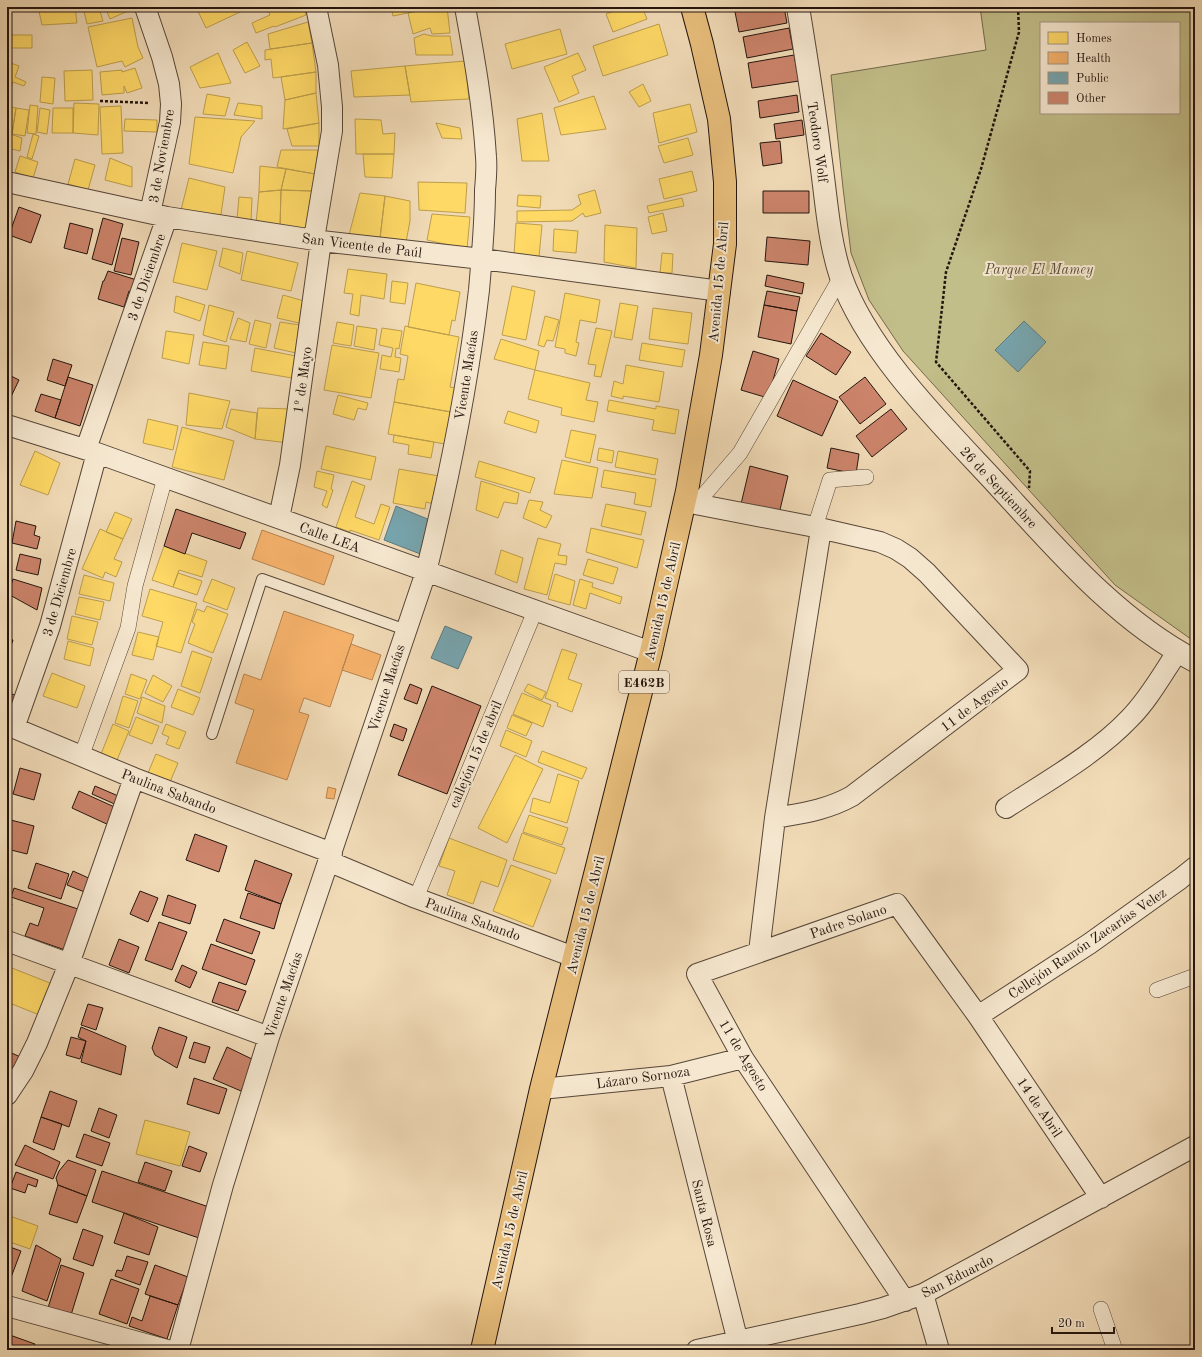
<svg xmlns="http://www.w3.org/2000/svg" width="1202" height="1357" font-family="'Old Standard TT',serif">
<rect width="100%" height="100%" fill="#f1dbb7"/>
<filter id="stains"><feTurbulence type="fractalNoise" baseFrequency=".005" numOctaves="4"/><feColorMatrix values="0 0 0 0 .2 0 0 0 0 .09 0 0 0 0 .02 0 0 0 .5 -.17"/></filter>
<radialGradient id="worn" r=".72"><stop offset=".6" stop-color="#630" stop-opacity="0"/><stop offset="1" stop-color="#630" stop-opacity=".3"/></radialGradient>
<path fill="#c2be89" stroke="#736a4c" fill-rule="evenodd" d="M980,7H1195V642L1115,585L903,351L869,300L851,253L843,188L831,75L986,50ZM1041,23H1179V113H1041Z"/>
<path fill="#ffd966" stroke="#bd9e4c" d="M38,7H75L77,23L42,25Z
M105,7H129L130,10L110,19Z
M203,7H239L240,12L206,28L197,9Z
M267,7H303L306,15L275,27L274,26L256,33L252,23L270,15Z
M391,7H437L393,16Z
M437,7H447L450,33L432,34L430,28L413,34L408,13Z
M625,7H642L647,19L613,32L606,14Z
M99,8L103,21L87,24L84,11Z
M132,18L138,47L143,58L125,67L122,61L97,67L88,27Z
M308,22L312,43L270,49L268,34Z
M659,24L668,55L603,76L593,46Z
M560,29L567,54L512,69L505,44Z
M424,34L432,36H450L453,55H416L414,38Z
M7,35H32V48H7Z
M247,42L260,66L245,73L233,50Z
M312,43L316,72L273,78L271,59L265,60V50Z
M218,53L231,83L200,88L190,67Z
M578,53L586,70L572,76L579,93L559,102L544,67Z
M465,61L469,99L411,102L405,66Z
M8,62L19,66L15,77L26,82L24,86L13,82L9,93H7V66Z
M405,66L410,95L354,97L351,71Z
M135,68L142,88L127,93L124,86V93L102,95L100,72L122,70V72Z
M92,70L93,100L65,101L64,71Z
M316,72V93L285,100L281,77Z
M42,77L55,78L53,104L40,102Z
M643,84L651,101L639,107L629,92Z
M316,93L319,123L283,129L285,100Z
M207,94L230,98L225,116L203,114Z
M594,96L606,129L561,135L554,108Z
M74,103L99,104L98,135L73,133Z
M238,103L262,106V119L234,115Z
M690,104L697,132L659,143L653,113Z
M30,105L38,106L36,134L27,133Z
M7,106L16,108L12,134L7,132Z
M121,106L123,153L102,154L100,107Z
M16,108L29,110L25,136L12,134Z
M40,108L50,110L47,134L37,132Z
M53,108H73V133H52Z
M542,113L549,161H522L517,119Z
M195,117L255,121L241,137L233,173L189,164Z
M125,119L157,120V132L124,131Z
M355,119L381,120L383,134L395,133L394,154H356Z
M319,123V146H292L287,129Z
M436,123L460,128L462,139L442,138Z
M7,133L22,138L20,151L7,148Z
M33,134L39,136L32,159L27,157Z
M688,138L693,155L664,163L658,146Z
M281,150H318L315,174L277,167Z
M363,154H394L392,178L365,177Z
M20,156L38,162L33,178L15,172Z
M110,158L132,167V187L105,180Z
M75,159L95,165L88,190L68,184Z
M260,166L286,169L281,190L259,192Z
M286,169L315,174L312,191L281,190Z
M692,171L697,191L664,199L659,179Z
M189,178L225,187L220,221L181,210Z
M418,182L467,183L465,213L419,210Z
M281,190L312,191L313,233L280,228Z
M281,190L280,228L256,224L259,192Z
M595,190L601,213L585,217L583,213L572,221L517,222V211L572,210L581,204L578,195Z
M360,193L385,196L380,238L349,235Z
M518,195L541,196L540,208L517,206Z
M385,196L410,201V221L406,242L380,238Z
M239,197L252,198L251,221L237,219Z
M682,198L684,206L649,213L647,206Z
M663,213L667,231L652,234L648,217Z
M432,214L470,217L467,249L427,240Z
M516,223L542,225L539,257L514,255Z
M605,225L637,228L636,268L604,262Z
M554,229L578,231L576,253L553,251Z
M182,243L217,251L207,290L173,282Z
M223,248L243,253L240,274L219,266Z
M247,251L298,263L291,291L241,280Z
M662,253L673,254L672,273H660Z
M348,269L387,274L384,299L361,295L359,316L350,314L353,294L344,293Z
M392,281L408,283L405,304L390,302Z
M416,283L460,292L455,321L452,320L449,335L408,327Z
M512,286L535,291L526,340L502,335Z
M565,293L600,300L596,323L580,320L576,342L579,343L576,356L565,353V349L555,347Z
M283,295L304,301L299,323L277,318Z
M176,296L205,305L200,321L174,312Z
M620,303L638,306L632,340L614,337Z
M209,305L234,312L226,342L203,335Z
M653,308L692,313L688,344L649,339Z
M545,316L559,320L553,341L547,340L544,347L538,345Z
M238,318L250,323L246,342L230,339Z
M255,320L271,324L266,348L249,344Z
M280,322L300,325L296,353L274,348Z
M337,322L354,325L351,346L333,343Z
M357,326L377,329L374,350L354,346Z
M405,326L459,337L450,387L455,388L451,412L394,402L398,379L404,380L408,356L400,354Z
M382,328L402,331L399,349L396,348L395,357L401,358L399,372L380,369L382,355L391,357L393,348L379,345Z
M596,328L612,331L601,377L594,376L596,365L588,364Z
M166,331L194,335L189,364L162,358Z
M501,339L539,351L535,370L494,359Z
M203,342L229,346L226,369L199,365Z
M642,343L685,350L682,367L639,360Z
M332,345L379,353L371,398L324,390Z
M255,348L296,356L292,378L251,371Z
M626,365L664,372L659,402L623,396V399L611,396L614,381L623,384Z
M535,370L590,383L586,400L598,402L594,422L561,415L562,408L528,399Z
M189,393L230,401L222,429L186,425Z
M338,395L368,403L366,410L358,408L354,420L333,414Z
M609,400L656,409V406L679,410L675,434L652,430L654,420L607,411Z
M394,402L451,412L445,444L388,434Z
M258,408L292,409L289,443L255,439Z
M231,409L257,413L255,439L226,427Z
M508,411L539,421L536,433L504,423Z
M148,419L178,426L173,450L143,443Z
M182,427L234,441L224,480L172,467Z
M571,430L596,435L590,463L565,457Z
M394,435L434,442L431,458L408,454L409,445L393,442Z
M326,446L376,457L371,480L321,469Z
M599,448L614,451L612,463L597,460Z
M35,451L60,463L48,495L20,485Z
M618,451L658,459L655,475L615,467Z
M562,460L598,468L592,498L554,494Z
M479,461L535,478L530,493L475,477Z
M399,469L439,476L434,504L426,502L425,509L393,503Z
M604,470L656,479L651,507L634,504L636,493L601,487Z
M317,471L334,475L331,489L333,490L327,508L322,505L327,491L314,487Z
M352,481L365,486L355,517L374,524L381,504L390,507L379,540L350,530V532L336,527Z
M481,481L519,493L517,504L504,502L498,518L476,510Z
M529,500L543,502L540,510L552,516L546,528L523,518Z
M606,504L646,512L641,535L601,526Z
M115,512L132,519L123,539L106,532Z
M591,528L644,540L637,568L586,552Z
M100,529L123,539L114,559L122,562L116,577L105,572L103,578L82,569Z
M538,538L561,544L558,555L567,556L566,565L555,563L547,595L524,589Z
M164,546L207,561L202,577L179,570L173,587L152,580Z
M501,550L523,558L517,583L495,574Z
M588,559L618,568L613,584L583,575Z
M178,573L202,581L197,595L173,587Z
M555,574L575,581L570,605L548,599Z
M84,575L114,583L110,601L79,594Z
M212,579L235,588L227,610L203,601Z
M580,579L593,583L592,587L622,597L620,604L590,593L586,609L573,605Z
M150,589L197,603L181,653L156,646L163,622L142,616Z
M79,597L104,602L100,620L75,614Z
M207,606L228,614L213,653L188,643L195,624L192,622L197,609L204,612Z
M72,616L98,622L92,645L67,639Z
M138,632L159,637L153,660L132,655Z
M68,641L94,648L90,666L64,659Z
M562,649L577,654L568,679L582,684L572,712L557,706L558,703L545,698Z
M192,651L212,658L200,693L181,686Z
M52,673L85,686L77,708L43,696Z
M131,674L147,680L140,699L125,694Z
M153,675L172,686L163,702L145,693Z
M528,684L546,692L542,700L524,691Z
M178,689L200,698L193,715L171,707Z
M522,693L551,705L543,727L513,714Z
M123,696L138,701L129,728L115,723Z
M142,697L165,706L162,723L137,713Z
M512,715L532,723L526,736L507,728Z
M136,717L159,726L152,744L129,735Z
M113,724L129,731L117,760L101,754Z
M166,724L186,732L179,749L166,744L169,737L162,734Z
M506,730L532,741L526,757L500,746Z
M542,751L587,768L582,779L538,762Z
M156,754L178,763L170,782L148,773Z
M515,755L543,769L507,843L478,828Z
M558,774L579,781L567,823L530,812L533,798L550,803Z
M529,815L568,828L562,845L523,832Z
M522,833L565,848L556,874L513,860Z
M449,838L507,860L498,887L481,881L473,904L447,895L455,871L439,866Z
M511,865L551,880L533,927L493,911Z
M7,966L55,985L42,1016L7,1002Z
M145,1120L190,1132L180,1166L136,1154Z
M7,1215L38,1226L30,1249L7,1241Z"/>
<path fill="#f6b26b" stroke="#b7834f" d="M262,530L334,556L324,585L252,559Z
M284,611L354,635L330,707L304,698L299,712L309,715L287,780L236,763L254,710L235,703L244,674L261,680Z
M351,644L381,655L372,680L342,670Z
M328,787L336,789L334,799L326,798Z"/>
<path fill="#76a5af" stroke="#5d7a7f" d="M1024,321L1046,342L1018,372L995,350Z
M396,506L430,520L423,555L384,540Z
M445,626L472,637L458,669L431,658Z"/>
<path fill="#cc846b" stroke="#24150e" d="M734,7H784L787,23L739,32Z
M789,28L793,49L747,58L743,37Z
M794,55L799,81L752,88L748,63Z
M797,95L799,112L760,118L758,101Z
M802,120L804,135L776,139L774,124Z
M780,141L782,163L763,166L760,143Z
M763,191H809V213H763Z
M19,207L41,215L31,243L9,235Z
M103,218L123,224L112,265L92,259Z
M70,223L93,229L87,254L64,248Z
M767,237L810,241L808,265L765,261Z
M122,238L139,242L131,275L114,271Z
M108,271L140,281L136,293L129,291L124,307L98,299L103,281H104Z
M767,275L804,283L802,294L765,286Z
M767,291L800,297L797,311L764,305Z
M764,305L797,311L791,344L758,337Z
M821,333L851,352L836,375L806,356Z
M753,351L779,359L768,398L741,390Z
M53,359L72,365L65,386L47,380Z
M7,374L19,380L7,405Z
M68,377L93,385L80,426L55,418Z
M865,377L886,404L860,424L839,397Z
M793,380L838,401L822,436L777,416Z
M41,394L61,400L55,418L35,411Z
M891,409L907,429L872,457L856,436Z
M831,448L859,454L856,474L827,468Z
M750,466L788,476L779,514L741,504Z
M176,509L246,533L240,549L192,533L185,554L164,546Z
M16,521L36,526L34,535L40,537L37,549L12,543Z
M20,554L41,559L38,575L16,570Z
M13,579L42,588L37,610L8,594Z
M7,638L13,640L7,658Z
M410,684L422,689L417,704L404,699Z
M432,686L481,706L447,794L398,775Z
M9,693L23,698L18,712L7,708V700Z
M394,724L407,729L403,741L390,736Z
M20,768L41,774L34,800L13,794Z
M95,786L123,798L119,806L92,794Z
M79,791L119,809L111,826L72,808Z
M7,819L34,826L27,854L7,849Z
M195,834L227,846L219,872L186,860Z
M255,860L292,874L281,904L245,890Z
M36,863L69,874L61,899L28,888Z
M73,871L93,880L87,893L67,885Z
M14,888L81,910L68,951L25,936L30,923L38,926L44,908L11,897Z
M140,891L158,898L148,922L130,914Z
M248,893L281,904L274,929L240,918Z
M168,895L196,905L190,924L162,915Z
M7,902L12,904L7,919Z
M224,919L260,932L252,954L216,941Z
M159,922L187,932L172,970L145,960Z
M119,939L139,947L129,973L109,965Z
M211,944L255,960L246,985L202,969Z
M182,965L197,972L190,988L175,981Z
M219,982L246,991L238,1011L212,1002Z
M88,1004L103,1008L96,1030L81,1025Z
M81,1027L126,1046L121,1075L81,1062L86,1041L78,1037Z
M159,1027L187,1037L177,1068L155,1055L152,1048Z
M71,1037L86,1041L80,1059L66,1055Z
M194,1042L210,1047L205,1063L189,1058Z
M227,1047L254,1060L241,1091L213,1079Z
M7,1051L25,1059L7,1081Z
M194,1078L227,1089L219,1114L187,1104Z
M50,1091L77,1101L69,1127L41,1117Z
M99,1108L117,1115L109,1138L91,1131Z
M41,1117L62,1124L54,1150L33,1142Z
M84,1134L110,1143L102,1166L76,1157Z
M25,1145L60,1162L53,1179L15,1165Z
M189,1146L207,1153L200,1172L182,1166Z
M68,1160L96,1170L87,1196L58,1185L56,1178L59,1171Z
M145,1162L172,1171L165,1191L138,1182Z
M102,1171L209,1207L199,1238L92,1202Z
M16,1172L38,1180L36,1187L28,1184L25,1193L10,1188Z
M58,1185L87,1196L77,1223L49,1214Z
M124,1213L158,1227L149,1255L114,1243Z
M83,1229L103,1236L93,1266L73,1259Z
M36,1245L61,1259L47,1301L22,1291Z
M7,1246L21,1251L7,1288Z
M127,1256L148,1262L140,1285L115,1276L117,1270L122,1271Z
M61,1265L84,1273L71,1315L48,1308Z
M155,1265L188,1277L178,1305L145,1294Z
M111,1279L139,1289L127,1324L99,1314Z
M150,1296L178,1305L167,1339L129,1326L132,1317L142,1321Z
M7,1334L35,1344L33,1350H7Z"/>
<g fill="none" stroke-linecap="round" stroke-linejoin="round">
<defs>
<path id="service" d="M212,734L262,579L406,630"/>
<path id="pedestrian" d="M697,503L740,453L841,277
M815,527L830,480L866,477
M81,757L128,628L135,586L165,478
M416,898L535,611
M1157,990L1195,976
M1101,1309L1115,1350"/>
<path id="minor" d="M145,7L162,57L169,84L171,104L170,122L150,213
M7,182L167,217L321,241L482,259L720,291
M314,239L332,131V107L328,65L316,7
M7,425L97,453L651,652
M86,449L167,217
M685,502L815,527L880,542L896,549L910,558L927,573L1018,670L852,796C827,810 803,813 775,818
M279,518L290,465L321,241
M7,725L134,778L332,853
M14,728L50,626L97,453
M1006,808C1047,781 1096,754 1130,718C1149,699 1163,673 1178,651
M328,861L416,898L574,957
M7,941L269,1037
M759,952L775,818L821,529
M978,1016L1089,944L1180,879L1195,867
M671,1076L740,1350
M541,1089L671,1076L743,1058
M7,1095L23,1071L37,1043L69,964L134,778
M923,1294L939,1350
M905,1301L743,1058L697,974L897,904L978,1016L1101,1198
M7,1306L167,1350
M178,1350L223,1185L269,1037L426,572C449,479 468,385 479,290C482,256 485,223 485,190C486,179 487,168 486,157C483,106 474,56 465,7
M697,1350L860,1314L883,1308L923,1294L1195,1146"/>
<path id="tertiary" d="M798,7C806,56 814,105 820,154C826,195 828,238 841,277C867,351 942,425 995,482C1055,547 1115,619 1195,661"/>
<path id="primary" d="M482,1350L541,1089L651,652L687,491L711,355L725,244V182L719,119L702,44L692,7"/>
</defs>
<use href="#service" stroke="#574638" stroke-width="12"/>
<use href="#pedestrian" stroke="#574638" stroke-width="16"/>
<use href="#minor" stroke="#574638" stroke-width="22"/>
<use href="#tertiary" stroke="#574638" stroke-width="24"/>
<use href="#primary" stroke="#24150e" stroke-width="24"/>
<path stroke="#24150e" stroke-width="2.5" stroke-dasharray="3 2" stroke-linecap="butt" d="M1018,7L1019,32L981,169L946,272L936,362L1030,471L1029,488
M100,101L150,103"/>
<use href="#service" stroke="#f6e8d0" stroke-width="10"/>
<use href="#pedestrian" stroke="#f6e8d0" stroke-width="15"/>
<use href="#minor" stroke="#f6e8d0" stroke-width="20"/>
<use href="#tertiary" stroke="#f6e8d0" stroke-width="22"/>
<use href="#primary" stroke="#e8be7c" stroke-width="22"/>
</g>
<g text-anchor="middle" stroke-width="4" stroke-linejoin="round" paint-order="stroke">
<rect fill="#f6e8d0" stroke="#635448" stroke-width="1" x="619" y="671" width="50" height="22" rx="3"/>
<g font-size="13" font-weight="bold" fill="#24150e">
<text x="644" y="687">E462B</text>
</g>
<g font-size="14" fill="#24150e" stroke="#f6e8d0">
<text transform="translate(818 142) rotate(82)" y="5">Teodoro Wolf</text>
<text transform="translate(161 156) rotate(-80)" y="5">3 de Noviembre</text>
<text transform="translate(362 245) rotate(7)" y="5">San Vicente de Paúl</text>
<text transform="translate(146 277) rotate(-71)" y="5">3 de Diciembre</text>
<text transform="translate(718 282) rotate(-85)" y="5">Avenida 15 de Abril</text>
<text transform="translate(466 375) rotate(-81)" y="5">Vicente Macías</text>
<text transform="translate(302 380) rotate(-82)" y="5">1º de Mayo</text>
<text transform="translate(999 487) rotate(47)" y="5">26 de Septiembre</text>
<text transform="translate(330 537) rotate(20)" y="5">Calle LEA</text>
<text transform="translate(59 592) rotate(-74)" y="5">3 de Diciembre</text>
<text transform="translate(662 601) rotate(-77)" y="5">Avenida 15 de Abril</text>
<text transform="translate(386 688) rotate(-72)" y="5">Vicente Macías</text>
<text transform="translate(974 704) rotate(-37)" y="5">11 de Agosto</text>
<text transform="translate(475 754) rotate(-67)" y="5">callejón 15 de abril</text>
<text transform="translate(169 791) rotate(21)" y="5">Paulina Sabando</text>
<text transform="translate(585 915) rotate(-76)" y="5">Avenida 15 de Abril</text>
<text transform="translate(473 919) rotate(20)" y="5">Paulina Sabando</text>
<text transform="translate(848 921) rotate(-19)" y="5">Padre Solano</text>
<text transform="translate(1087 943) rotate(-34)" y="5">Cellejón Ramón Zacarías Velez</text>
<text transform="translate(283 995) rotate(-71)" y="5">Vicente Macías</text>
<text transform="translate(744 1055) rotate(59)" y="5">11 de Agosto</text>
<text transform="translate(643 1077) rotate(-8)" y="5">Lázaro Sornoza</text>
<text transform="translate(1040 1107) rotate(56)" y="5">14 de Abril</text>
<text transform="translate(705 1213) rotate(76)" y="5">Santa Rosa</text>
<text transform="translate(509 1230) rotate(-77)" y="5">Avenida 15 de Abril</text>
<text transform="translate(957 1276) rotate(-27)" y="5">San Eduardo</text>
</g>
<g font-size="14" font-style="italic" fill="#5b5039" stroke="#f6e8d0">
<text x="1039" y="274">Parque El Mamey</text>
</g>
</g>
<rect width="1202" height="1357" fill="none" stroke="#f1dbb7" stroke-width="24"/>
<rect x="8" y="8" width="1186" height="1341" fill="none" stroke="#24150e" stroke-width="2"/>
<rect x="12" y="12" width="1178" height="1333" fill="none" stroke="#24150e"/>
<rect x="1040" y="22" width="140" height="92" fill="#f6e8d0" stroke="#a29482"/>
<rect x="1048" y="32" width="20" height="12" fill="#ffd966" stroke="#a29482"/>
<text x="1076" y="42" font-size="12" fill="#24150e">Homes</text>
<rect x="1048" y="52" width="20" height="12" fill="#f6b26b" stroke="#a29482"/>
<text x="1076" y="62" font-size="12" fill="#24150e">Health</text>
<rect x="1048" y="72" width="20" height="12" fill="#76a5af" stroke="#a29482"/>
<text x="1076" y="82" font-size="12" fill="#24150e">Public</text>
<rect x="1048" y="92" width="20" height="12" fill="#cc846b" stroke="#a29482"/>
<text x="1076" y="102" font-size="12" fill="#24150e">Other</text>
<path d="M1052 1327v6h62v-6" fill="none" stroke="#24150e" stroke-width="2"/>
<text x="1058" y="1327" font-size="12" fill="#24150e" stroke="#f6e8d0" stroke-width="3" paint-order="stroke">20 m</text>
<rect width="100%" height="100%" filter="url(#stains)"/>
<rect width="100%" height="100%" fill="url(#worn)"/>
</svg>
